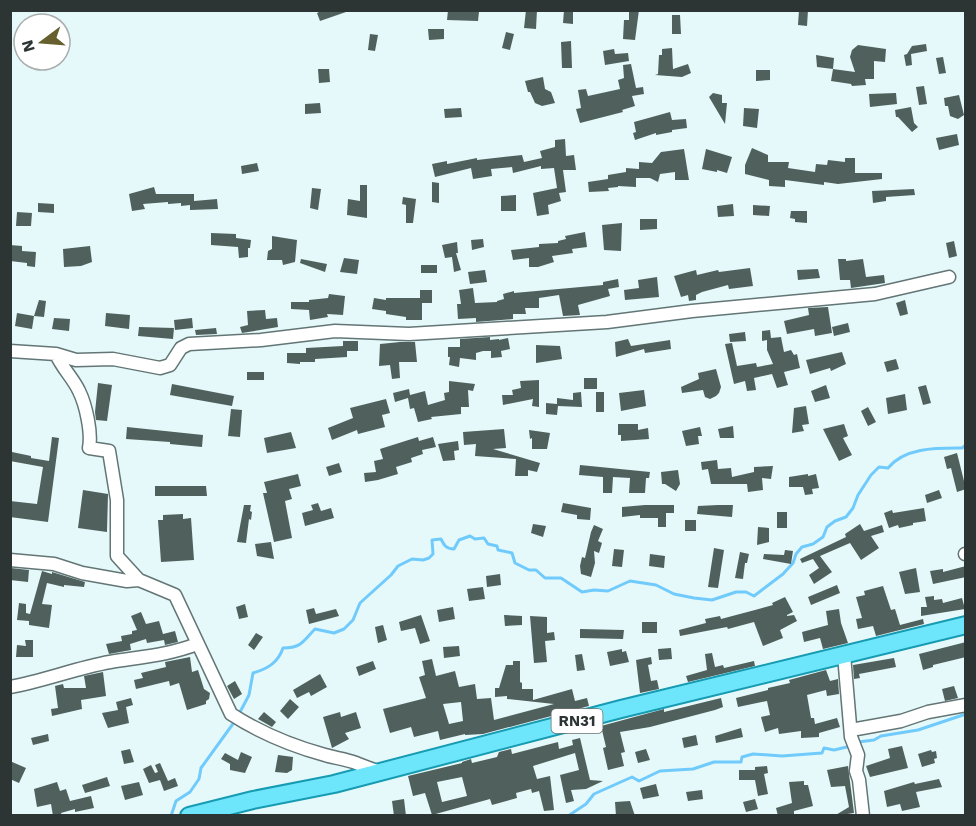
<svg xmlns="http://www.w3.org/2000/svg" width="976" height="826" font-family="'Work Sans',sans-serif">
<rect width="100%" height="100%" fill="#e5f9fa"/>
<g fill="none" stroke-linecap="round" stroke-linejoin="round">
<path stroke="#70cbfc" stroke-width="3" d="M239,714L249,695L253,673C267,669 278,663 283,648C302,648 303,641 315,629L334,633L344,629L353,620L360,603L391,575L398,566L412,559L423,560L429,558L433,554L432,540L441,539C444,545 446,549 454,549L459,540L470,536L475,539L484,538L488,544L497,546L498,550L512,553L515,563L529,570H536L545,578H561L582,592L594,590L608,591L630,581L656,585L674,594L694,598L712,600L736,592H746L754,596L783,574L793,563L796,554L802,547L813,544L823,537L827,527L835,521L846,517L853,508L858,495L871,475L879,467L888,468C905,447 937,448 962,448L966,445
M858,742L874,740L881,736L918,730L966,714
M171,816L176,801L190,792L199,779L201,768L235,721
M568,816L586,804L594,794L632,777L639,781L660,771L693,769L714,762H741L742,757L753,754L782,756L822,753L824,748L834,750L851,746"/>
</g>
<path fill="#50615d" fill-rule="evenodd" d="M323,10H345L346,12L320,21L317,13Z
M448,10L479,12L478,21L447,20Z
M526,10H537L536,29L524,28Z
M564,10H573V24L563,23Z
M629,10H639L635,40L623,39L624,20H629Z
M799,10H808L807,26L798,25Z
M672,15H680L681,34H672Z
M428,29H444V39L429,40Z
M506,32L514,34L510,50L502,48Z
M370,34L378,35L375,51L368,50Z
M571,41L572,68H562L561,42Z
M926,44L927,51L911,54L912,65L906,66L904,55L907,54L912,46Z
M858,45L886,49L885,62L874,61V79H865L866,85L852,86L851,84L831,81L833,69L855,72L850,57L852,50Z
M672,48L673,69L688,64L691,73L682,77L655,75L658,74L659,55H662V49Z
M614,49L615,54L628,53L629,61L605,65L603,51Z
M816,55L834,58L833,69L817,67Z
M943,57L946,73L939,74L936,58Z
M631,64L636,88L643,87L644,94L632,96L635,106L622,110L623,112L580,123L576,109L581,108L578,90L586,89L588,96L620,89L618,80L624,78L623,65Z
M318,69H329L330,82L319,83Z
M756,70H770V80L756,81Z
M543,77L545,89L551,92L555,103L542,106L535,103L530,92H528L525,81Z
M924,86L927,104L919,105L916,87Z
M713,93L722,95V103H727L725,124L709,97Z
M896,93L897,104L870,107L869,94Z
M959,95L964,115L958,119L950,116L948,106H945L944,98Z
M320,103L321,113L305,114V104Z
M911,107L914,123L918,127L912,132L898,117H896L895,110Z
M461,108L462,117L445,118L444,109Z
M744,108L759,109L757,128L743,126Z
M670,112L672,120L686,119L687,128L672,130V132L656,135V133L635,140L633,133L636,132L634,122Z
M957,134L959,145L939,150L936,138Z
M565,139L566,156L574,155L576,170H563L566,192L559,193L561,201L548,205L549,214L537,216L533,193L557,188L554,168L541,169V166L513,173L512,167L491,169L492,176L473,179L471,168L435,177L432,164L447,161V164L477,158V160L522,155L524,162L542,158L540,151L555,147V140Z
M752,148L768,155V162H789L788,168L815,172L816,164L827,165L828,160L845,162V158H855V173H882V179L838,184L824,182V185L785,180V187L769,186V180L745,174V165Z
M684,149L689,180H675V172L660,174L658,182L650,178H636V187L618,186V187L608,188L609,191L589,192L588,182L608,179V175L626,172V168L639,169V162L652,163L661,152Z
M706,149L732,157L727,173L717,170V172L702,169Z
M257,163L259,171L242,174L241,166Z
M432,182L439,183V203L432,202Z
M360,185H367V218L347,215L348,199L360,201Z
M154,187L156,194H194V201L217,199L218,209L190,210V205L181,206V203L168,204V202L143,204L145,209L132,211L129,194Z
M312,188L321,189L318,210L310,208Z
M914,189L915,195L886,197V201L873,203L872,191Z
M516,195V211H501V196Z
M403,197L416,199L413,223H406V205L402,204Z
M38,203L54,204V213L38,212Z
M733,204L734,216L718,217L717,206Z
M753,205L770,206L769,216L753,215Z
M791,211H807V223L795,222V219L790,218Z
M17,212L32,213L31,226H16Z
M640,219H657V229L640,230Z
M622,223L621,251L604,250L602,225Z
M585,232L587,247L572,249L573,253L552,256L554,262L538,267H529V258L513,260L511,250L539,247V244L558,243V241L566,239L565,236Z
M211,233L236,234V238L251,240L250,248H248V257L239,258L238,247L211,245Z
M272,236L297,240L295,262L283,265L282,260H267L268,251L272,249Z
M483,239L484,247L472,250L471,240Z
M954,241L957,256L949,258L946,243Z
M457,242L458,253H456L461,270L454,272L452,257L445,258L442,245Z
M10,245L22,246V251L36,252L35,267L27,266V263L10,261Z
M90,246L92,262L81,266L64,267L63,249Z
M344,258L359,260L357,274L340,272Z
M301,259L327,264L325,272L300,263Z
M838,259H846V261L863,259L866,277L884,275L885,283L851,288L850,280H840Z
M421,265H437V273H421Z
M750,268L753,286L729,289L728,285L702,292L696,295V300L689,301L688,295L681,297L674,276L696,270L697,275L718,270L719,272Z
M818,269L820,278L798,280L797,270Z
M485,270L487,282L470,284L468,272Z
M657,277L659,297L625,300L624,290L639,288L638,280Z
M618,279L619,287L608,289L610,296L578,305L580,315L563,316L559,295L539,298V308H525L526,314H513V319L476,322V318L458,319L457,304H461L459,290L473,288L475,303L497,302V301L504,299L503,294L514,291V293L603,285V282Z
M420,290H432V303H422V320H406V317L386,314V311L372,309L374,298L386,300V298H420Z
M329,294L345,296L343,315L327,314L328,317L310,320L309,310L291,309V302H309V300L328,298Z
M39,300L46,301L44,317L34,316Z
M905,300L908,314L900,316L896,303Z
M828,307L832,333L815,336L814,329L787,334L784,321L809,315L808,308Z
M265,310L266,319L277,318L278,327L242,333L240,327L248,325L247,311Z
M17,313L34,316L32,329L15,326Z
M106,313L130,315L129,329L105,326Z
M54,318L70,319L69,331L52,329Z
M192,318L193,328L175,330L174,320Z
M848,323L850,332L834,336L832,327Z
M139,327L174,328L173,339L138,336Z
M216,328L217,334L196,335L195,330Z
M770,330L771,338L781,337L784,352L791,350L794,355L797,354L800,368L784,372L788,385L777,388L772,374L754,378L756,390L747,391L745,381L734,384L725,344L732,343L737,366L756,363L757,367L773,364L767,350V340L762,341V331Z
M745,332L746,341L730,342L729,334Z
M490,337V340L499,339V340L508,338L510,349L501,351L502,357L491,358V351H483L476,353V360L460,358L459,367L449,365L450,357H448V347H460V339Z
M628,339L631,346L670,340L671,349L645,353L644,349L616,357L615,342Z
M343,341H358V351H347V357L315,359V362H300V364L287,363V353H306V348L343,346Z
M400,342H415L417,362H399L400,378L392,379L390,365L379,366L380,344Z
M536,345L560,346L562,359L536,363Z
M842,352L846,364L831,371L830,368L810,374L806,360Z
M896,359L899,369L887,372L884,362Z
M716,369L721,387L719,393L716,396L710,399L705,397L703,390L682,393L681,387L699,379L698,373Z
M247,372H264V380H247Z
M584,378H597V389H584Z
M539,380V407L532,406L533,399L503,405L502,395H513L512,390L521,388L520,381Z
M449,381L475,384L473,391L468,390L469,407H461V414L431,417L432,419L418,422L414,408L410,409L408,398L395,402L393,393L409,389L410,395L425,391L428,405L445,400L444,393L449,392Z
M98,383L112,385L107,421L96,420L95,412Z
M172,384L234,396L232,406L170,395Z
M826,385L830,398L815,402L811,391Z
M926,385L931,403L923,405L918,387Z
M644,390L646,406L621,411L619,393Z
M581,392L582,407L558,406L557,415L546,414V403L557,404V398L573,400V393Z
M596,392H604V412H596Z
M905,394L907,410L888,414L886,398Z
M386,399L390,413L382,415L385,427L358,434L357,430L332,440L328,428L353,418L350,408Z
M806,406L809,424L802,425L804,431L792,433L794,408Z
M868,407L876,422L868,426L861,411Z
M231,409L242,410L240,437L228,436Z
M618,424H638V430L648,428L649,439L621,441V435H618Z
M844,424L848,436L843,438L852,455L839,461L823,429Z
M733,426L734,438H720L718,429Z
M127,427L203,435L202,447L170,444V442L126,439Z
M700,427L702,436H698L699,444L686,446L682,431Z
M504,429L506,448L493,449L540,463L537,472L528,470V476H515L516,459L475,456L476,444L464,445L463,432Z
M529,430L550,433L547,449H532V438L530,439Z
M291,432L296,448L267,453L264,438Z
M52,437L59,438L48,522L10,517V501L37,504L43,467L10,461L12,452L31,456V458L49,461Z
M418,437L419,441L433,437L436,447L422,450L423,454L411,458L412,462L396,467L398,474L378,480L365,482L364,473L376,472L374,461L383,459L380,449Z
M458,441L459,450L454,451L455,460L443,461L438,444Z
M957,453L966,489L957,492L951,468L947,469L944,457Z
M717,460L718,469L731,468L732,477L754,472V467L773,466L771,479L762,478L763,490L748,492L747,484H711L708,469L702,470L701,462Z
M339,463L342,472L329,476L326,467Z
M580,465L650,472L649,478H646L645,493H629L630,478L613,477L612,493H603V477L579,475Z
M678,470L680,484L676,491L665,484H662L661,472Z
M298,474L301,486L289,489L292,499L285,501L292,538L274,542L263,493H267L264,482Z
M808,474V476L816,474L819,488L812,489L813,494L805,495L803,487H789V477Z
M155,486H206L207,496H155Z
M83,490L108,494L107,532L78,528Z
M939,490L942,498L927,503L925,495Z
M318,503L321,511L331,508L334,518L305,526L302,513L313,510L311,505Z
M563,503L591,508L590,520L577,519V515L561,512Z
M244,505H251L250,511L252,512L251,520L249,519L246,543L237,542Z
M645,505H674V513H666V527H658V518H640V515L622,517V507Z
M718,505H733L732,517L697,514L698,506Z
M924,508L926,521L913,523V525L899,528L898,525L889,528L884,513L892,510L893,513Z
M777,512H787V528H777Z
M183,514V519L191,518L194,560L161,562L158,520H163V515Z
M685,520H696V531H685Z
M533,524L546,526L543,537L531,533Z
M860,524L864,531L882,525L884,532L871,536L879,548L861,560L850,543L820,556L832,572L814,584L809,575L819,568L813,559L802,563L800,559L846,537L845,534Z
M594,525L603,529L598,541L602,543L599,553L594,551L595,563L591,577L581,574L580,566L582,557L585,558L591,532Z
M758,527L769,528V542L757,545Z
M271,542L274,559L257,556L255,544Z
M714,548L724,550L718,588L708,587Z
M614,549L624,550L622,567L612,566Z
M785,550L793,551L791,564L763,559L764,554L784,555Z
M740,552L749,554L747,563H745L743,579L735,578Z
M650,554L665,556L664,568L649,566Z
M966,566V577L933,584L930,571L943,569V572Z
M11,568L29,570L28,582L10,580Z
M916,568L920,592L905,594L899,572Z
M42,571L52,574V572L85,582L84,587L64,585V587L47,583L42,604L52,605L49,628L29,625V621L17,620L19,603L26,604V613L30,614Z
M500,574L501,585L487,587L486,576Z
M837,585L840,593L811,605L808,597Z
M883,586L891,610L895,609L900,625L923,619L924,624L876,636L873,626L858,629L856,619L862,618L856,597L865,595L864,591Z
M483,587L485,599L469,601L467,589Z
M934,596V600L942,599L943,603L962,598L965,609L921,616V607H927L925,597Z
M785,597L793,612L787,615V616L794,615L797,621L780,630L783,638L763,646L754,622L728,629L727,627L680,636L679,630L706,623L705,619L720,616L721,619L755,610L773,605L772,603Z
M245,604L248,617L239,619L236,607Z
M453,607L455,619L439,622L437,610Z
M314,608L316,614L336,609L339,616L309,624L306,610Z
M839,609L841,623L848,643L823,649L820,638L804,642L802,632L828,625L826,611Z
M141,612L146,624L159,621L163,634L175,631L178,642L165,645L164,640L147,643L146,639L130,644L131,650L109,654L106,644L122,641L121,636L132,634V631L137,630L131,616Z
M421,615L430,641L420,644L415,628L401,631L399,622Z
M504,615L522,616V625L505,626Z
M530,616L547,617V633L554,632L555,640L545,641L547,662L534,663Z
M642,622H657V633H642Z
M383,625L387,640L378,643L375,627Z
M580,629L624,630L623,639L580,638Z
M256,633L263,637L254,650L248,645Z
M25,640H33V657H16L17,645L26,646Z
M966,642V657L933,665V667L923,670L919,654Z
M459,646L460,656L444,658L443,647Z
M671,648L672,659L659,660L658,649Z
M622,649V652L626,651L629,662L610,666L607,652Z
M712,653L715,667L723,665L724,668L754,661L755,666L688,682L686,676L707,670L705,654Z
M582,654L585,670L577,671L575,655Z
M190,657L192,672L198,670L204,689L210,693L209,699L206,701V704L187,710L179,683L170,686L169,681L136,689L134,680L143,678L141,673L166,667L165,662Z
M651,657L652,664L648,665L651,681L657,680L659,689L640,693L636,660Z
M894,658L896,667L859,674L860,678L854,679L853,665Z
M432,659L436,676L455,671L459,687L475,684L477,699L491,698L494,720L554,704L507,699V696L495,697V688H499L506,665H513V661H520V682L522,683V689H533V700L572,689L575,701L587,698L589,706L483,734L465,735V734L440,740L438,731L414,737L411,727L390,733L383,709L426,698L419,677L425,675L422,661ZM461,702L463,721L449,724L443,704Z
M373,661L376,669L359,676L356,667Z
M826,670L830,681L838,679L839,694L827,696L826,690L807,695L811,718H814L815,724L837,718L840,727L819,733V737L801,738V731L779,734L778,728L765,732L761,717L770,715L767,701L738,707L736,698L768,690V688L790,683L789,680Z
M103,672L106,696L81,700L82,709L52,716L51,709L58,708L55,686L63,684L64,688H86L84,676Z
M320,674L327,687L311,696L309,692L297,698L293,690Z
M235,681L242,694L234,699L227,686Z
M954,686L958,698L945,701L942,689Z
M131,698L133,705L126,707L129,723L108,728L102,713L118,710L116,702Z
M721,698L723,707L715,710L650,727L620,732L625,752L621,753L624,766L608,770L603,748L606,747L601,726L664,709V712Z
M290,699L299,707L288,719L280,711Z
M264,712L276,722L272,727L258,719Z
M340,712L341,717L356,712L361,728L345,733L349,739L332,748L323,717Z
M741,728L743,737L716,743L715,736Z
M48,734L49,741L33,745L31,738Z
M696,735L698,745L684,748L682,738Z
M580,738L590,780L603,781L586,789L571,790L574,801L566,803L560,775L579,770L575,753L533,766L537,779L550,776L554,810L544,811L539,791L532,793L531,789L516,793L517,798L492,805L490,799L432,815L425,793L413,796L408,776L462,763V762L471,759L472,763L497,757L499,752L511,749L512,754L558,742L559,749L573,745L572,740ZM462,777L467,796L442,802L437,782Z
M902,746L908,768L870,777L866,766L890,758L888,749Z
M130,749L134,762L124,764L121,751Z
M646,749L650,760L638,763L635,752Z
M931,750L932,752L936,751L937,758L934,759L935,763L922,767L918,754Z
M241,752L252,757L245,773L230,770V764L221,759L225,753L238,760Z
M278,755L293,757L292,770L287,773L275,772Z
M10,761L26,768L19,783L10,779Z
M160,763L168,781L175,778L178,786L164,791L160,780L149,783L143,769L151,765L155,773L158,772L155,765Z
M767,766L768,773L764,774L768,794L758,796L755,780H739V770H755V767Z
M848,766L854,813L834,816L849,807L845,786L831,787L827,770Z
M107,777L110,786L85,793L82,785Z
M939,779L942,787L916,792L920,807L902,811L900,804L887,807L884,791L914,782L915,784Z
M804,781V785H808L813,806L794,811V814L778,816L776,808L792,803L789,782Z
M57,782L60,791L66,789L70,801L91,796L94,808L75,812V809L61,813L62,816H53L51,804L37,807L34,789Z
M139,782L143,795L125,800L121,786Z
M656,784L659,796L643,799L640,788Z
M702,790L703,799L688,801L686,792Z
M404,799L406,816H394L392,801Z
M755,799L758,809L746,812L743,802Z
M630,801L635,816H616L615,802Z"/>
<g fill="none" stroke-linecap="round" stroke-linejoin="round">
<defs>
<path id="minor" d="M10,351L56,354L76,360L113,359L160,368L170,365L181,348L189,344L261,340L335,331L409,334L607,322L692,311L875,294L949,277
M56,354C62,368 73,378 79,391C86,405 92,433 89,448L109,451L117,500V556L139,580
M965,554H966
M10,560L54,564L82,573L127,581L139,580L175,595L231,714C259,732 292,746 325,755C335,758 346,759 356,763C364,766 370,769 378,771
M844,655L851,737L858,755L856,771L859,780L863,816
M10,687C44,681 76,668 110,662C140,657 169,655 197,644
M851,730L901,721L928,712L966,705"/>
<path id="major" d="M189,816L253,800L334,784L621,709L966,625"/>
</defs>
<use href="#minor" stroke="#637575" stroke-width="15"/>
<use href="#major" stroke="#179bb2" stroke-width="20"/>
<use href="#minor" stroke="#fff" stroke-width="12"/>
<use href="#major" stroke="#6de5fa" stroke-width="16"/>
</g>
<g text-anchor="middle" stroke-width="6" stroke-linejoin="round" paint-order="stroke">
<rect fill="#fff" stroke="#6b7171" stroke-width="1.5" x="551.5" y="709" width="51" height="24" rx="4.5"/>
<g font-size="15" font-weight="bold" fill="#2c3434">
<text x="577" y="726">RN31</text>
</g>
</g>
<rect width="976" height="826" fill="none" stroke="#2c3434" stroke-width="24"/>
<g transform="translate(42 42) rotate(254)"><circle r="28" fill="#ffffff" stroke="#abaeae" stroke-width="1.5"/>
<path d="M0-4.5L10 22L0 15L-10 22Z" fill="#65602d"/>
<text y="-9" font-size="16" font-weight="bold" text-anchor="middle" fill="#2c3434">N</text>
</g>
</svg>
